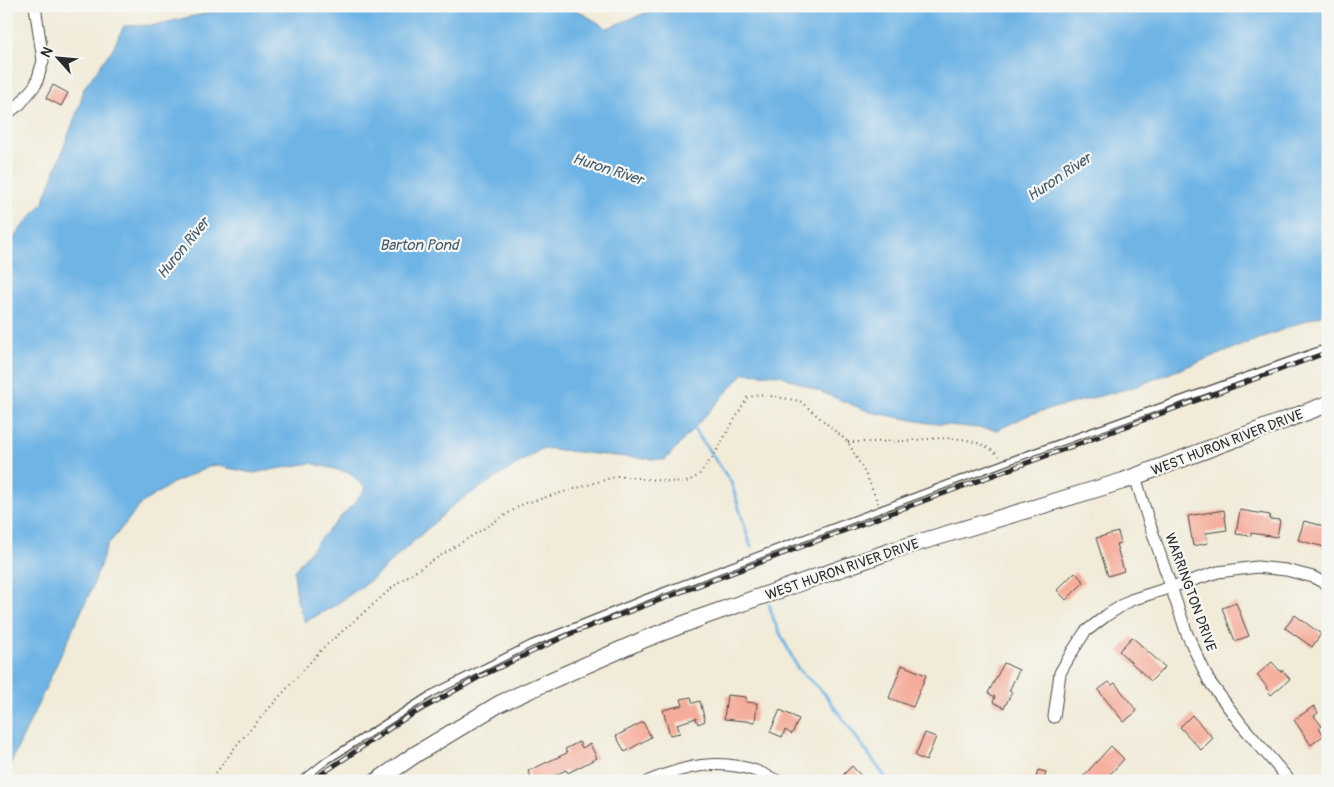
<svg xmlns="http://www.w3.org/2000/svg" width="1334" height="787" font-family="Pangolin,sans-serif">
<rect width="100%" height="100%" fill="#f6f6f2"/>
<filter id="ink" filterUnits="userSpaceOnUse"><feTurbulence type="fractalNoise" baseFrequency=".02" numOctaves="2"/><feDisplacementMap in="SourceGraphic" scale="10" xChannelSelector="R" yChannelSelector="G"/><feConvolveMatrix kernelMatrix="1 2 1 2 8 2 1 2 1" color-interpolation-filters="sRGB"/></filter>
<filter id="wash" filterUnits="userSpaceOnUse"><feTurbulence type="fractalNoise" baseFrequency=".0096" numOctaves="4" result="noise"/><feDisplacementMap in="SourceGraphic" scale="20" xChannelSelector="R" yChannelSelector="G"/><feGaussianBlur stdDeviation="1.12" result="paint"/><feColorMatrix in="noise" values="0 0 0 0 0 0 0 0 0 0 0 0 0 0 0 0 0 1.4 0 .05"/><feComposite in="paint" operator="in"/></filter>
<g filter="url(#wash)">
<rect width="100%" height="100%" fill="#f1ebd8"/>
<path fill="#6eb4e5" stroke="#4c7088" d="M239,6H570L607,28L653,10L657,6H1328V312L1134,387L1031,414L997,430L929,423L870,412L780,375L744,373L665,460L604,455L543,448L456,503L371,580L334,606L305,622L297,601L294,571L319,540L354,503L366,488L350,473L311,463L253,473L213,465L173,483L142,503L107,546L92,588L6,773V248L21,228L43,203L80,104L84,88L113,48L124,26L154,25Z"/>
<g fill="none" stroke-linecap="round" stroke-linejoin="round">
<path stroke="#6eb4e5" stroke-width="3" d="M694,425V429L731,482L751,547
M769,604L774,621L798,669L824,693L888,781"/>
</g>
<g id="blocks">
<path fill="#f5ac9a" d="M53,85L68,93L61,106L46,98Z
M1224,510L1227,530L1206,533L1208,543L1193,546L1188,516Z
M1240,510L1270,515L1269,519L1280,520L1277,537L1251,533V536L1236,534Z
M1304,521L1328,527V548L1298,540Z
M1118,532L1121,543L1116,544L1124,571L1108,576L1096,538Z
M1075,572L1084,582L1066,600L1057,590Z
M1236,603L1249,636L1235,641L1222,608Z
M1295,615L1321,634L1312,647L1285,628Z
M1132,637L1165,667L1151,681L1119,651Z
M1272,662L1281,672L1282,670L1290,679L1271,695L1266,688L1267,687L1257,675Z
M1004,663L1019,670L1009,691L1012,692L1004,708L993,702L995,697L988,693Z
M902,665L926,675L913,707L889,698Z
M1109,682L1112,685L1115,683L1137,711L1124,722L1098,690Z
M727,695L746,697V702L757,703L755,722L724,719Z
M691,697L693,703L700,701L705,721L698,724L696,718L677,724L680,733L670,735L663,710L683,705L681,699Z
M1314,706L1318,713L1314,716L1322,726L1319,728L1324,735L1311,745L1294,720Z
M780,710L799,719L792,734L785,730L782,737L770,732Z
M1192,715L1213,738L1201,750L1180,727Z
M643,722L651,737L625,752L616,736Z
M925,733L936,737L926,761L915,756Z
M579,742L582,748L590,744L597,758L568,773L566,770L544,781H533L528,771L567,753L565,749Z
M1111,746L1124,759L1104,781H1079Z
M852,766L866,781H837Z
M1038,770L1046,772L1044,781H1035Z"/>
</g>
</g>
<g filter="url(#ink)">
<use href="#blocks" fill-opacity="0" stroke="#494845" stroke-width="1"/>
<g fill="none" stroke-linecap="round" stroke-linejoin="round">
<defs>
<path id="lane" d="M301,781L326,761L433,693L531,644L648,597L1006,462L1328,347"/>
<path id="street" d="M6,112H9L20,104L36,84L43,61L35,6
M1135,476L1147,516L1187,634L1209,681L1241,724L1290,781
M1054,717L1060,673L1072,652L1085,632L1107,615L1131,600L1218,572L1257,567L1286,570L1313,577L1328,585
M649,781C685,766 718,758 756,771C764,774 771,778 778,781"/>
<path id="secondary" d="M377,781L416,754L499,704L543,684L645,639L705,616L894,550L1123,481L1328,404"/>
</defs>
<use href="#lane" stroke="#494845" stroke-width="8"/>
<use href="#street" stroke="#494845" stroke-width="13"/>
<use href="#secondary" stroke="#494845" stroke-width="18"/>
<path stroke="#494845" stroke-width="2" stroke-dasharray="1 4" stroke-linecap="butt" d="M848,442C866,442 885,442 903,441C935,439 972,431 999,456
M210,781L240,741L322,649L400,581L523,504L618,476L684,483L698,476L713,457L747,398L759,394L800,401L848,442L867,477L878,503"/>
<use href="#lane" stroke="#fff" stroke-width="5.5"/>
<use href="#street" stroke="#fff" stroke-width="11"/>
<use href="#secondary" stroke="#fff" stroke-width="16"/>
<defs>
<path id="rail" d="M311,781L404,719L481,676L572,633L907,507L1328,352"/>
</defs>
<use href="#rail" stroke="#2b2b2b" stroke-width="5"/>
<use href="#rail" stroke="#f6f6f2" stroke-width="3" stroke-dasharray="9" stroke-linecap="butt"/>
</g>
</g>
<g text-anchor="middle" stroke-width="4.5" stroke-linejoin="round" paint-order="stroke">
<g font-size="14" fill="#2b2b2b" stroke="#f6f6f2">
<text transform="translate(1227 442) rotate(-21)" y="5">WEST HURON RIVER DRIVE</text>
<text transform="translate(842 569) rotate(-19)" y="5">WEST HURON RIVER DRIVE</text>
<text transform="translate(1191 592) rotate(70)" y="5">WARRINGTON DRIVE</text>
</g>
<g font-size="15" font-style="italic" fill="#425b6c" stroke="#f6f6f2">
<text transform="translate(608 169) rotate(18)" y="5">Huron River</text>
<text transform="translate(1059 177) rotate(-34)" y="5">Huron River</text>
<text x="419" y="250">Barton Pond</text>
<text transform="translate(183 248) rotate(-51)" y="5">Huron River</text>
</g>
</g>
<rect width="1334" height="787" fill="none" stroke="#f6f6f2" stroke-width="25"/>
<g transform="translate(58 58) rotate(297)" stroke="#f6f6f2" stroke-width="4" paint-order="stroke">
<path d="M0-4L9 19L0 12L-9 19Z" fill="#2b2b2b"/>
<text y="-8" font-size="14" font-weight="bold" text-anchor="middle" fill="#2b2b2b">N</text>
</g>
</svg>
